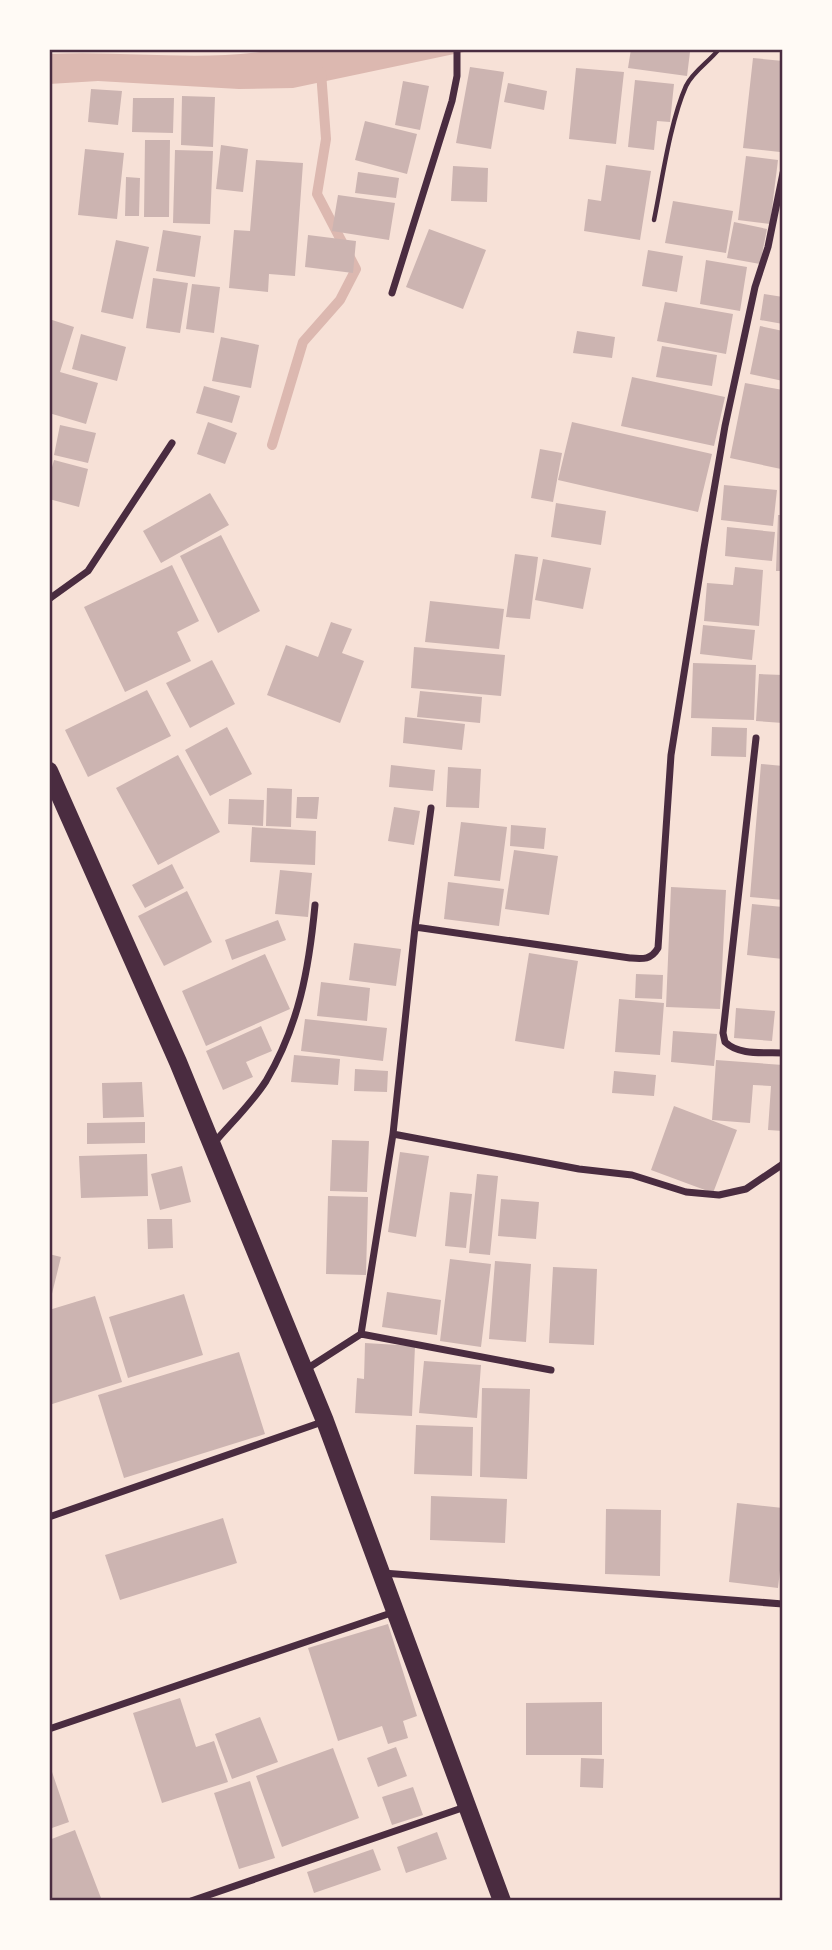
<svg xmlns="http://www.w3.org/2000/svg" width="832" height="1950" font-family="'IBM Plex Sans',sans-serif">
<rect width="100%" height="100%" fill="#f7e1d7"/>
<path fill="#dcb8b0" d="M280,49H478L293,88L239,89L98,81L49,84V54C126,50 204,63 280,49Z"/>
<g fill="none" stroke-linecap="round" stroke-linejoin="round">
<path stroke="#dcb8b0" stroke-width="10" d="M272,445L303,342L340,300L356,269L317,194L326,139L321,72"/>
</g>
<path fill="#ccb4b1" d="M631,49H668L690,52L687,76L628,68Z
M753,58L783,61V125L780,152L743,148Z
M470,67L504,72L491,149L456,143Z
M576,68L624,72L616,144L569,139Z
M635,80L674,84L670,122L657,121L654,150L628,147Z
M403,81L429,86L420,130L395,125Z
M508,83L547,91L544,110L504,102Z
M91,89L122,91L118,125L88,122Z
M182,96L215,97L213,147L181,145Z
M133,98H174L173,133L132,132Z
M365,121L417,134L407,174L355,160Z
M145,140H170L169,217H144Z
M221,145L248,149L243,192L216,189Z
M85,149L124,153L117,219L78,215Z
M175,150L213,151L210,224L173,223Z
M746,156L778,160L770,224L738,220Z
M256,160L303,163L295,276L269,274L268,292L229,288L234,230L250,231Z
M606,165L651,171L640,240L584,231L588,199L601,201Z
M453,166L488,168L487,202L451,201Z
M358,172L399,178L396,198L355,193Z
M126,177L140,178L139,216H125Z
M338,195L395,203L389,240L332,231Z
M673,201L733,211L726,253L665,243Z
M734,222L767,229L760,264L727,258Z
M429,229L486,250L463,309L406,287Z
M163,230L201,236L195,277L156,271Z
M308,235L356,241L353,273L305,267Z
M116,240L149,247L133,319L101,312Z
M648,250L683,256L677,292L642,286Z
M706,260L747,267L740,311L700,304Z
M153,278L188,283L180,333L146,328Z
M192,284L220,287L214,333L186,329Z
M764,294L783,297V324L760,320Z
M665,302L733,314L726,354L657,341Z
M49,319L74,327L60,372L98,383L86,424L49,413Z
M760,326L783,331V381L750,374Z
M577,331L615,337L612,358L573,353Z
M81,334L126,347L117,381L72,369Z
M221,337L259,345L251,388L212,381Z
M662,346L717,355L712,386L656,377Z
M632,377L725,397L714,446L621,426Z
M745,383L783,390V459L781,469L730,458Z
M204,386L240,396L232,423L196,413Z
M208,422L237,433L225,464L197,454Z
M572,422L712,454L698,512L558,480Z
M60,425L96,433L88,463L54,455Z
M540,449L562,453L553,502L531,498Z
M54,460L88,469L79,507L49,499V478Z
M724,485L777,490L773,526L721,520Z
M210,493L229,525L161,563L143,531Z
M556,503L606,511L601,545L551,537Z
M778,515H783V571H776Z
M727,527L775,532L772,561L725,556Z
M221,535L260,611L218,633L180,556Z
M515,554L538,557L530,619L506,617Z
M543,559L591,568L583,609L535,600Z
M172,565L199,621L177,632L191,661L125,692L84,607Z
M735,567L763,570L759,626L704,621L707,583L733,585Z
M430,601L504,609L499,649L425,642Z
M331,622L352,629L342,653L364,661L340,723L267,695L286,645L318,657Z
M703,625L755,630L752,660L700,654Z
M414,647L505,655L501,696L411,688Z
M212,660L235,704L190,728L166,683Z
M693,663L756,665L754,720L691,718Z
M759,674L783,675V723L756,721Z
M147,690L171,736L88,777L65,730Z
M420,691L482,697L480,723L417,717Z
M405,717L465,724L462,750L403,743Z
M227,727L252,774L210,796L185,750Z
M712,727L747,728L746,757L711,756Z
M178,755L220,832L158,865L116,788Z
M761,764L783,766V900L750,897Z
M391,765L435,770L433,791L389,787Z
M448,767L481,769L479,808L446,807Z
M267,788L292,789L291,827L266,826Z
M297,797H319L317,819L296,818Z
M229,799L264,800L263,826L228,824Z
M394,807L420,811L414,845L388,841Z
M461,822L507,827L500,881L454,876Z
M511,825L546,828L544,849L510,846Z
M252,827L316,831L315,865L250,862Z
M514,850L558,856L549,915L505,909Z
M172,864L184,888L145,908L132,885Z
M280,870L312,873L308,917L275,914Z
M448,882L504,889L499,926L444,919Z
M671,887L726,890L720,1009L666,1007Z
M187,891L212,942L164,966L138,916Z
M752,904L783,907V959L747,955Z
M278,920L286,940L232,960L225,940Z
M354,943L401,949L396,986L349,980Z
M529,953L578,961L564,1049L515,1041Z
M265,954L290,1009L206,1046L182,991Z
M636,974L663,975L662,999L635,998Z
M321,982L370,988L367,1021L317,1016Z
M619,999L664,1003L660,1055L615,1052Z
M736,1008L775,1011L772,1041L734,1038Z
M305,1019L387,1028L383,1061L301,1051Z
M261,1026L272,1051L246,1062L253,1077L223,1090L206,1051Z
M673,1031L717,1034L714,1066L671,1062Z
M294,1055L340,1059L338,1085L291,1082Z
M716,1060L783,1065V1131L768,1130L771,1086L753,1085L750,1123L712,1120Z
M355,1069L388,1071L387,1092L354,1091Z
M614,1071L656,1075L654,1096L612,1093Z
M142,1082L144,1117L103,1118L102,1083Z
M674,1106L737,1130L713,1193L651,1170Z
M145,1122V1143L87,1144V1123Z
M332,1140L369,1141L367,1192L330,1191Z
M400,1152L429,1156L416,1237L388,1232Z
M147,1154L148,1196L81,1198L79,1156Z
M182,1166L191,1202L160,1210L151,1174Z
M477,1174L498,1176L490,1255L469,1253Z
M450,1192L472,1194L466,1248L445,1246Z
M328,1196L368,1197L366,1275L326,1274Z
M501,1199L539,1202L536,1239L498,1236Z
M147,1219H172L173,1248L148,1249Z
M49,1254L61,1257L50,1302L49,1301Z
M450,1259L491,1264L481,1347L440,1341Z
M495,1261L531,1264L526,1342L489,1339Z
M553,1267L597,1269L594,1345L549,1343Z
M387,1292L441,1300L437,1335L382,1327Z
M184,1294L203,1355L128,1378L109,1317Z
M95,1296L122,1382L49,1405V1310Z
M365,1343L415,1346L412,1416L355,1413L357,1378L364,1379Z
M239,1352L265,1434L124,1478L98,1395Z
M424,1361L481,1365L477,1418L419,1413Z
M482,1388L530,1389L527,1479L480,1477Z
M416,1425L473,1427L472,1476L414,1474Z
M431,1496L507,1499L505,1543L430,1540Z
M737,1503L783,1508V1544L778,1588L729,1582Z
M606,1509L661,1510L660,1576L605,1574Z
M223,1518L237,1563L120,1600L105,1555Z
M388,1624L417,1716L403,1721L408,1738L388,1744L382,1726L338,1741L308,1648Z
M180,1698L196,1747L214,1741L228,1782L162,1803L133,1713Z
M602,1702V1755H526V1703Z
M260,1717L278,1762L232,1779L215,1734Z
M396,1747L407,1776L378,1787L367,1758Z
M333,1748L359,1818L282,1847L256,1776Z
M581,1758L604,1759L603,1788L580,1787Z
M49,1763L69,1822L49,1829Z
M250,1781L275,1858L239,1869L214,1793Z
M413,1787L423,1815L392,1825L382,1797Z
M75,1830L101,1898L93,1901H49V1840Z
M437,1832L447,1859L406,1873L397,1847Z
M373,1849L381,1870L314,1893L307,1872Z"/>
<g fill="none" stroke-linecap="round" stroke-linejoin="round">
<path stroke="#4a2c40" stroke-width="4.5" d="M654,220C662,181 670,122 686,86C693,71 709,62 719,49"/>
<path stroke="#4a2c40" stroke-width="7" d="M392,293L452,101L457,76V49
M49,599L88,571L172,443
M756,738L723,1033L725,1042C740,1056 763,1052 783,1053
M415,927L630,958C643,959 651,960 658,948L671,755L704,548L725,426L755,287L768,247L783,173
M393,1134L579,1169L632,1175L686,1192L719,1195L746,1189L783,1164
M214,1143C231,1123 252,1103 266,1081C299,1025 309,969 315,905
M361,1334L551,1370
M305,1370L361,1334L393,1134L415,927L431,808
M49,1517L325,1421
M383,1573L783,1604
M49,1729L394,1612
M191,1901L465,1807"/>
<path stroke="#4a2c40" stroke-width="18" d="M49,771L178,1062L325,1421L502,1901"/>
</g>
<rect width="832" height="1950" fill="none" stroke="#fffaf5" stroke-width="102"/>
<rect x="51" y="51" width="730" height="1848" fill="none" stroke="#4a2c40" stroke-width="2.5"/>
</svg>
